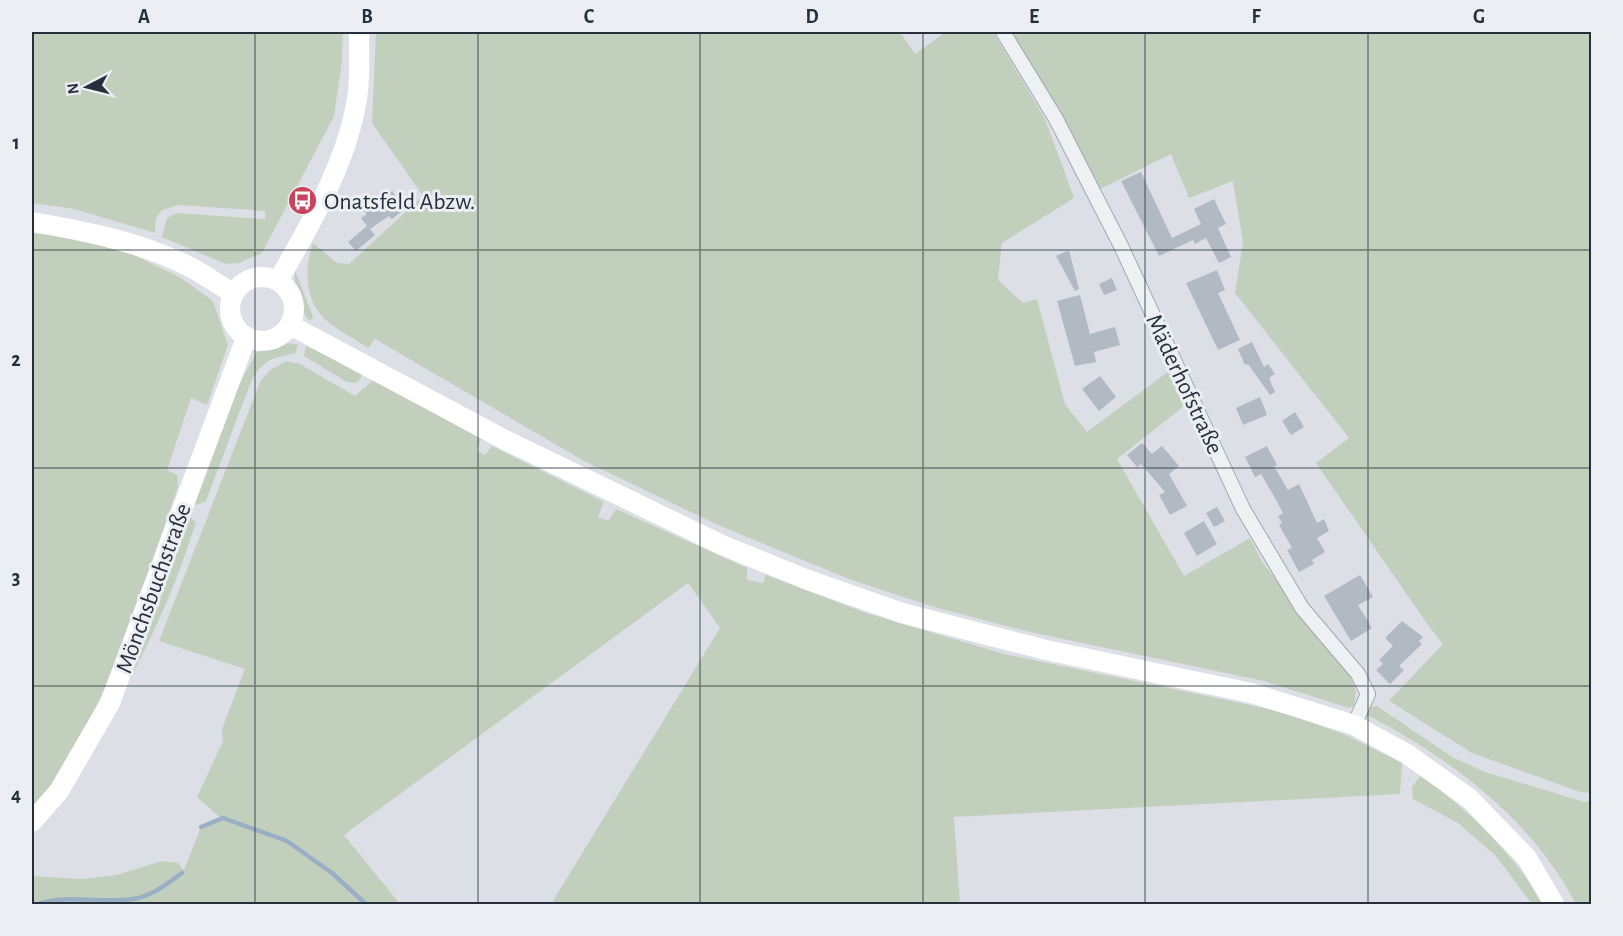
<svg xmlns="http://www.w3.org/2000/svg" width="1623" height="936" font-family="'Alegreya Sans',sans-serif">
<rect width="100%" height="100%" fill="#dce0e6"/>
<path fill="#c2cfbd" d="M32,32H343L342,61L334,116L262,253L239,263L226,264L162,237L167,218L177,213L265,219V211L179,205L162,210L156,218L155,233L74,209L32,203Z
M376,32H900L915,54L946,32H993L1045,119L1074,198L1002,243L998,280L1023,303L1037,299L1065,404L1087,432L1173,368L1188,403L1117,459L1184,576L1250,538L1262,562L1350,675L1356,691L1354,706L1349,708L1264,681L1030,632L934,607L849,579L718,525L584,461L375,339L368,348C354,338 332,328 321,315C304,295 305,265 313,243L337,263L349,264L423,196L372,123Z
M1009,32H1591V793L1580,792L1472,753L1389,701L1443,644L1428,625L1316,463L1349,438L1235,293L1243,242L1233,181L1189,198L1171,154L1098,190Z
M32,233L71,237L132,254L181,278L213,301L228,345L207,405L191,398L167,470L177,475L178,487C138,597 108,718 32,810Z
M295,270L313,317L310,321C297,306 294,289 295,270Z
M289,343L298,345L295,353C271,359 266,358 252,379L206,501L196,505L192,499C212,450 229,398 257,352Z
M306,346L361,372V378L356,383L347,382L304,356Z
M286,361L300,364L355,396L374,379L481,439L477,451L485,455L492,446L604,502L598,517L608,521L616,509L747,568V580L763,583L766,575L866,613L1004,654L1279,711L1346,735L1402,763L1400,794L954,817L960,904H551L720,628L688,583L344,835L400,904H32V876L81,879L117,875L161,861L178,863L184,870L201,827L222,819L197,797L223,741L222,729L245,669L159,641L260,382L269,371Z
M190,517L196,522C178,580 154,635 125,688L185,520Z
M1377,706L1452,757L1485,772L1584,802L1591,801V904H1576C1532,819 1449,757 1365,714L1367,707Z
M1421,775C1470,812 1512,852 1544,904H1532L1495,855L1458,823L1413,799L1412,787Z"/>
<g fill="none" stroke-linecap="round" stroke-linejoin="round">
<path stroke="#98afc5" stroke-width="4.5" d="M201,827L223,818L287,841L332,873L366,904
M39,904C68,894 103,904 133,899C152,896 167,884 182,873"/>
</g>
<path fill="#b3b9c2" d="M1141,172L1172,238L1201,224L1194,209L1214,199L1226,224L1218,228L1231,257L1219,263L1206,238L1195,244L1193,240L1159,256L1121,181Z
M392,191L405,209L392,219L389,216L370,229L375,235L356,251L348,242L367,226L361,218L367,214L363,210Z
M1069,250L1079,289L1075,291L1056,256Z
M1217,270L1225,290L1218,293L1240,340L1218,350L1186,283Z
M1112,278L1117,290L1104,295L1099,284Z
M1080,295L1090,334L1115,327L1120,345L1094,352L1096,362L1075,366L1057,301Z
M1252,342L1264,367L1268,364L1275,374L1269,378L1275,392L1270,395L1248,364L1245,365L1238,349Z
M1100,376L1116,397L1099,411L1082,389Z
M1260,397L1267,415L1243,425L1236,408Z
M1295,412L1304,427L1291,435L1282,421Z
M1142,443L1152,454L1162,446L1179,466L1169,474L1187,506L1170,515L1159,495L1165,492L1141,464L1137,467L1127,455Z
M1267,446L1277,465L1274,466L1288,490L1299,484L1317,523L1324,519L1329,531L1317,538L1325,552L1312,560L1314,564L1299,572L1287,550L1292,548L1279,525L1282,523L1278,516L1283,513L1275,498L1261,474L1255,477L1245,457Z
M1217,507L1225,521L1214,527L1206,513Z
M1204,521L1217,544L1197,556L1184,533Z
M1360,575L1373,597L1358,605L1372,628L1351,641L1324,596Z
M1402,621L1423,637L1419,641L1422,644L1399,666L1404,670L1390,684L1376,670L1383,664L1379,660L1393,646L1385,638Z"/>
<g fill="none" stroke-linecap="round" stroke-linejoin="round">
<defs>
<path id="street" d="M1003,32L1056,119L1121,246L1243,509L1302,608L1358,674L1368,694L1354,725"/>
</defs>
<use href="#street" stroke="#a2a7af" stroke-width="16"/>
<use href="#street" stroke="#eef1f4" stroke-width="14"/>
<path stroke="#fff" stroke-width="20" d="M32,222C85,231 141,242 190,267C205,275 219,285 233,293
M230 309a32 32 0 1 1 64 0a32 32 0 1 1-64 0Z
M278,281C311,223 350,158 358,91C360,72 359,51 359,32
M290,325L505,440L722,545L808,580L902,613L1046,650L1251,693L1354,725L1407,754L1470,799L1527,858L1554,904
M32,822L59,791L110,703L246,338"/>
</g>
<path fill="none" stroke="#262f3b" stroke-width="1.5" stroke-opacity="0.55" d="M255,32V904M478,32V904M700,32V904M923,32V904M1145,32V904M1368,32V904M32,250H1592M32,468H1592M32,686H1592"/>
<defs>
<symbol id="bus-disc" viewBox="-11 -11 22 22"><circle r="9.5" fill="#c8445c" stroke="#ebeff4"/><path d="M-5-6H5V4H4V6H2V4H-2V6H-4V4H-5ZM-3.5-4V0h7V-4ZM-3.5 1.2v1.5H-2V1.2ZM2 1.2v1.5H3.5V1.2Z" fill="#fff"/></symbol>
</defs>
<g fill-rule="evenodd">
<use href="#bus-disc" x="286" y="184" width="33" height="33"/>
</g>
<g text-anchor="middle" stroke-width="6" stroke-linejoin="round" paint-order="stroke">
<g font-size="24" fill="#262f3b" stroke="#ebeff4" text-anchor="start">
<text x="324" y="209">Onatsfeld Abzw.</text>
</g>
<g font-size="24" fill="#262f3b" stroke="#ebeff4">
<text transform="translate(1185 384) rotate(65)" y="8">Mäderhofstraße</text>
<text transform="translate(153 588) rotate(-70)" y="8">Mönchsbuchstraße</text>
</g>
</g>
<rect width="1623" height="936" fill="none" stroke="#ebeff4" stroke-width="66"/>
<g transform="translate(87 87) rotate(263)" stroke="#ebeff4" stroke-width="4.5" paint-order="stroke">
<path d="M0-4.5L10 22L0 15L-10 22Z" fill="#262f3b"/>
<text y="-9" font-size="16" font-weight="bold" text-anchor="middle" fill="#262f3b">N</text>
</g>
<rect x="33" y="33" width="1557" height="870" fill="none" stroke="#262f3b" stroke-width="2"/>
<g font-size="20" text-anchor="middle" font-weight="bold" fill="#262f3b">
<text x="144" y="23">A</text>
<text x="367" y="23">B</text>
<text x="589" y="23">C</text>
<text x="812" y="23">D</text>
<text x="1034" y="23">E</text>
<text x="1256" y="23">F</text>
<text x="1479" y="23">G</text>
<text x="16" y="149">1</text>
<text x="16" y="366">2</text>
<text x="16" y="584">3</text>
<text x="16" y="801">4</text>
</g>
</svg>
